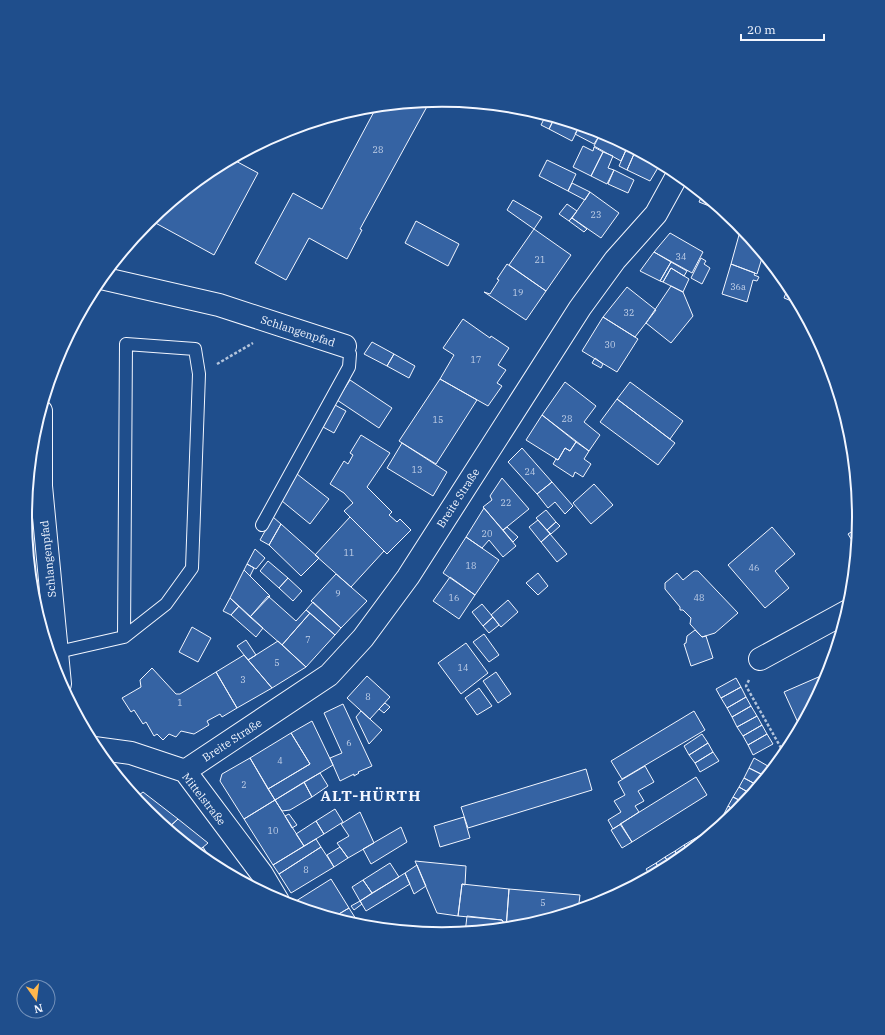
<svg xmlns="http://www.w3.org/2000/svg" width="885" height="1035" font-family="'IBM Plex Serif',serif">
<rect width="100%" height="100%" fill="#1f4e8c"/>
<path fill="#3563a3" stroke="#f2f6ff" d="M430,101L360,229L362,230L347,259L309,238L286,280L255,263L293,193L322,209L377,106Z
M546,115L555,117L549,129L541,125Z
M555,117L580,125L572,141L549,129Z
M580,125L601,133L594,144L575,134Z
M599,136L626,150L621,161L594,146Z
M583,146L593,151L594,147L603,152L591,176L573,167Z
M626,150L634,154L627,170L619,166Z
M603,152L613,156L608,168L614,170L607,184L591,176Z
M634,154L659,166L650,181L627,170Z
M232,159L258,173L214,255L150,220L211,170Z
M547,160L576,174L568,191L539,176Z
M614,170L634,180L628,193L608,184Z
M572,183L590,192L585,200L568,191Z
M590,192L619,213L601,238L572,218Z
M703,193L727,213L699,202Z
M513,200L542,217L534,229L507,210Z
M567,204L577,211L569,221L559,214Z
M572,218L587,229L584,232L569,221Z
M416,221L459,244L448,266L405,243Z
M534,229L571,255L546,291L509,265Z
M670,233L703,252L692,273L654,252Z
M739,235L752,240L768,259L762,258L757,274L731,264Z
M654,252L671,262L660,281L640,271Z
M701,258L706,261L704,264L710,268L702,284L691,278Z
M671,262L687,271L684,276L671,268L663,282L660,281Z
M507,264L546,291L526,320L484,292L490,294L499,280L497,279Z
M731,264L755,273L754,275L759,277L757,281L753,280L747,302L722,294Z
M671,268L689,279L683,292L663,282Z
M789,285L790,286L799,304L784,298Z
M671,286L683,292L693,316L671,343L646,323Z
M627,287L656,310L635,337L603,317Z
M603,317L638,339L617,372L582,351Z
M463,319L490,338L491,336L509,348L498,365L506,370L497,383L502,386L488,406L440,379L454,355L443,348Z
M372,342L394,354L387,366L364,354Z
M394,354L415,366L409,378L387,366Z
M595,358L603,364L601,368L592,363Z
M440,379L477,400L436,464L399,441Z
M350,380L392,408L379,428L337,400Z
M565,382L596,406L584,422L600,435L589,451L542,415Z
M630,382L683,421L670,439L617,399Z
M617,399L675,443L658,465L600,422Z
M335,405L346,411L334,433L323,427Z
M542,415L576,442L570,451L565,448L558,460L526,440Z
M361,435L390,453L367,487L392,512L389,515L397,522L400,519L411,530L387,554L344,511L353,503L344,493L330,484L344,461L348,464L353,455L350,453Z
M576,442L589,451L584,459L591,464L583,477L575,472L573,477L553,464L556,459L558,460L565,448L570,451Z
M402,443L447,472L433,496L387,468Z
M522,448L552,482L537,494L508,462Z
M297,474L329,499L310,524L282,501Z
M502,478L529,509L503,530L483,507L492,500L490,496Z
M552,482L573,506L565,514L555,502L548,508L537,494Z
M594,484L613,505L591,524L573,503Z
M484,508L516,546L503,557L489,540L482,548L466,537Z
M546,510L556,522L547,530L536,518Z
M273,517L281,524L269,545L260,540Z
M350,517L384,551L351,587L315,555Z
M538,520L550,534L541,542L529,527Z
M556,522L560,526L551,534L547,530Z
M281,524L319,558L301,576L269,545Z
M507,527L518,537L513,542L503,530Z
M772,527L795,554L775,571L789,588L765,608L728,565Z
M859,527L858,539L853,542L848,534Z
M550,534L567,554L557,562L541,542Z
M466,537L499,560L475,595L443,573Z
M255,549L265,558L256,569L247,564Z
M268,561L288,578L279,588L260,571Z
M247,564L254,568L250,576L244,570Z
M244,570L270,596L250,617L230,598Z
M694,571H698L738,613L715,633L702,637L690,624L691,618L683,610H680V607L665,589V583L677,573L683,580Z
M538,573L548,586L538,595L526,583Z
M336,574L367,601L341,628L311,601Z
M450,577L475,595L459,619L433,601Z
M288,578L302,591L293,601L279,588Z
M268,596L296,621L306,610L310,613L282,645L250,617Z
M230,598L239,606L231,615L223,611Z
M508,600L518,612L501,627L491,615Z
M313,602L341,628L335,635L306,610Z
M482,604L493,617L483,626L472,612Z
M239,606L263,628L256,637L231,615Z
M310,613L335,635L306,667L282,645Z
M493,617L499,625L489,633L483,626Z
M192,627L211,638L198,662L179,652Z
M695,630L702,637L706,636L713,658L691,666L684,644L686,643L687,636Z
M484,634L499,655L489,662L473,642Z
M246,640L256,655L248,660L237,646Z
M278,641L306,667L272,688L248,660Z
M466,643L488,673L461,694L438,663Z
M244,655L272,688L237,708L216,672Z
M152,668L176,694H180L216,672L237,708L222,717L220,714L207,721L209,725L194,734L181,731L176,737L169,734L163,740L157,734L154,736L146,722L143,724L134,710L131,712L122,698L141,687L140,680Z
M496,672L511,694L498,703L483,681Z
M830,672L802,727H800L784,692Z
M367,676L390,697L370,719L347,698Z
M736,678L741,687L721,698L716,689Z
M741,687L746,697L727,708L721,698Z
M479,688L492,706L477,715L465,698Z
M746,697L751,706L732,717L727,708Z
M385,703L390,707L384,713L379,709Z
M343,704L372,766L358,772L359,773L354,776V774L340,781L330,758L342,753L324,713Z
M751,706L757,716L737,727L732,717Z
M361,711L382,730L369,744L356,717Z
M694,711L705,730L622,779L611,761Z
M757,716L762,725L743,736L737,727Z
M312,721L333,765L275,800L268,789L310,764L291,733Z
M762,725L767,734L748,745L743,736Z
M291,733L310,764L268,789L250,758Z
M702,734L708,743L689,755L684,746Z
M767,734L773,744L753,755L748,745Z
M708,743L713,752L695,763L689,755Z
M713,752L719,761L700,772L695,763Z
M250,758L275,800L244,819L220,781L222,774Z
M754,758L773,769L767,777L749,768Z
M645,766L654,782L638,791L644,801L635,806L639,812L613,829L608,820L621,812L614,801L625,795L618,782Z
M749,768L767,777L759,786L744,778Z
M586,769L592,790L468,828L461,807Z
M320,773L328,786L312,797L304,782Z
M696,777L707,795L632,842L620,824Z
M744,778L759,786L753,795L739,787Z
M304,782L312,797L290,810L282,811L275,800Z
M739,787L753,795L745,803L733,797Z
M143,792L178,819L167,829L147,813L135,798Z
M733,797L745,803L738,812L728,806Z
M275,800L304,846L273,865L244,819Z
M728,806L738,812L730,819L723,816Z
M335,809L343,822L324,834L316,821Z
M360,812L374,843L348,858L337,843L349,836L341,824Z
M289,814L297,825L292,828L285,816Z
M464,817L470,838L440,847L434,826Z
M178,819L208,843L196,853L167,829Z
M316,821L324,834L304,846L296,834Z
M722,821L724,824L715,831L713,827Z
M621,824L632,842L622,848L611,830Z
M401,827L407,842L371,864L363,849Z
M713,827L715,831L707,838L704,833Z
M704,833L707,838L698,845L694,839Z
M316,839L321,847L279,874L273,865Z
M694,839L698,845L689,853L684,845Z
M684,845L689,853L680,860L675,851Z
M203,847L216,868L196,853Z
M321,847L334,867L291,893L279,874Z
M340,847L348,858L334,867L327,855Z
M675,851L680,860L671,866L665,857Z
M665,857L671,866L661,872L656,863Z
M415,861L466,866L465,885L462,884L458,916L437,913Z
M390,863L399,877L372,893L363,880Z
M656,863L661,872L651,877L646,869Z
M417,865L426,886L414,894L405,873Z
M405,873L410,884L366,911L360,901Z
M331,879L349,908L332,918L301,909L296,901Z
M363,880L372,893L360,901L352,887Z
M462,884L509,889L506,929H504V923L502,920L458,916Z
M509,889L580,895L578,911L524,927L506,929Z
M360,901L362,904L354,910L351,906Z
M349,908L361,927L332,918Z
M467,916L502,920L504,923V929L465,933Z"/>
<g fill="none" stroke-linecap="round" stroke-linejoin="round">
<defs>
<path id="lane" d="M262,525L349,367L350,354L345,346
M58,652L124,637L166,604L192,568L199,374L195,349L126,344L124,637"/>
<path id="street" d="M101,278L219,305L345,346
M41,411V486L60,684
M760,659L848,611
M94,748L131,753L185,771L262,874L278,901
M185,771L329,675L363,638L408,577L580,308L615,260L656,214L678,174"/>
</defs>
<use href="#lane" stroke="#f2f6ff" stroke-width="14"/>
<use href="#street" stroke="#f2f6ff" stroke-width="24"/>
<path stroke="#b3c4dc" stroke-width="2.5" stroke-dasharray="3 2" stroke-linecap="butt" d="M217,364L253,343
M749,680L746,686L785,755"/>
<use href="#lane" stroke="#1f4e8c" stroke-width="12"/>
<use href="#street" stroke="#1f4e8c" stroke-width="22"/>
</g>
<g text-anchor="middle" stroke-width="3" stroke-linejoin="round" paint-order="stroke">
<g font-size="9" fill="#c3d1e8">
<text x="378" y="153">28</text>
<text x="596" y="218">23</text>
<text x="681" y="260">34</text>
<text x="540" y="263">21</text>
<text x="738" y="290">36a</text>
<text x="518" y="296">19</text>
<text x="629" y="316">32</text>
<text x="610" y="348">30</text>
<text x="476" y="363">17</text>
<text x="567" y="422">28</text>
<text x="438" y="423">15</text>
<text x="417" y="473">13</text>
<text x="530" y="475">24</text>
<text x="506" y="506">22</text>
<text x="487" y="537">20</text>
<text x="349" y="556">11</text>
<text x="471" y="569">18</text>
<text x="754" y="571">46</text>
<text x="338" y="597">9</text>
<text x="454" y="601">16</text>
<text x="699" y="601">48</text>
<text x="308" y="643">7</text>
<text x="277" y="666">5</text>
<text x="463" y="671">14</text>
<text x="243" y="683">3</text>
<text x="368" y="700">8</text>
<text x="180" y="706">1</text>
<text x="349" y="746">6</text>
<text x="280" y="764">4</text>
<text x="244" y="788">2</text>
<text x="273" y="834">10</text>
<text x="306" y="873">8</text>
<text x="543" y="906">5</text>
</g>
<g font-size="11" fill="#f2f6ff" stroke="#1f4e8c">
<text transform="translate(298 331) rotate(18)" y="4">Schlangenpfad</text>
<text transform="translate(458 498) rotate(-57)" y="4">Breite Straße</text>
<text transform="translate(48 559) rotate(-96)" y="4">Schlangenpfad</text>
<text transform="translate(232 740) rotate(-33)" y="4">Breite Straße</text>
<text transform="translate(204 799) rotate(52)" y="4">Mittelstraße</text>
</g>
<g font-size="15" font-weight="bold" letter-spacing="1" fill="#f2f6ff" stroke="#1f4e8c">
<text x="371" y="801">ALT-HÜRTH</text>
</g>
</g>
<path d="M0 0H885V1035H0ZM32 517a410 410 0 1 1 820 0a410 410 0 1 1-820 0Z" fill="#1f4e8c" fill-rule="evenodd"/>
<path fill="none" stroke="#f2f6ff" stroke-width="2" d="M32 517a410 410 0 1 1 820 0a410 410 0 1 1-820 0Z"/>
<g transform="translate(36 999) rotate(166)"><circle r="19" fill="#1f4e8c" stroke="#7391ba"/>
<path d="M0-3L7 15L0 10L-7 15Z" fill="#ffb74d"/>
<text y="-6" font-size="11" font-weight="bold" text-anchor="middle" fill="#f2f6ff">N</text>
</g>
<path d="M741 34v6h83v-6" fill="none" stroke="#f2f6ff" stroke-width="2"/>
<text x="747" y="34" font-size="12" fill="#f2f6ff" stroke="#1f4e8c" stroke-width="3" paint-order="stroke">20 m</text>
</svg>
